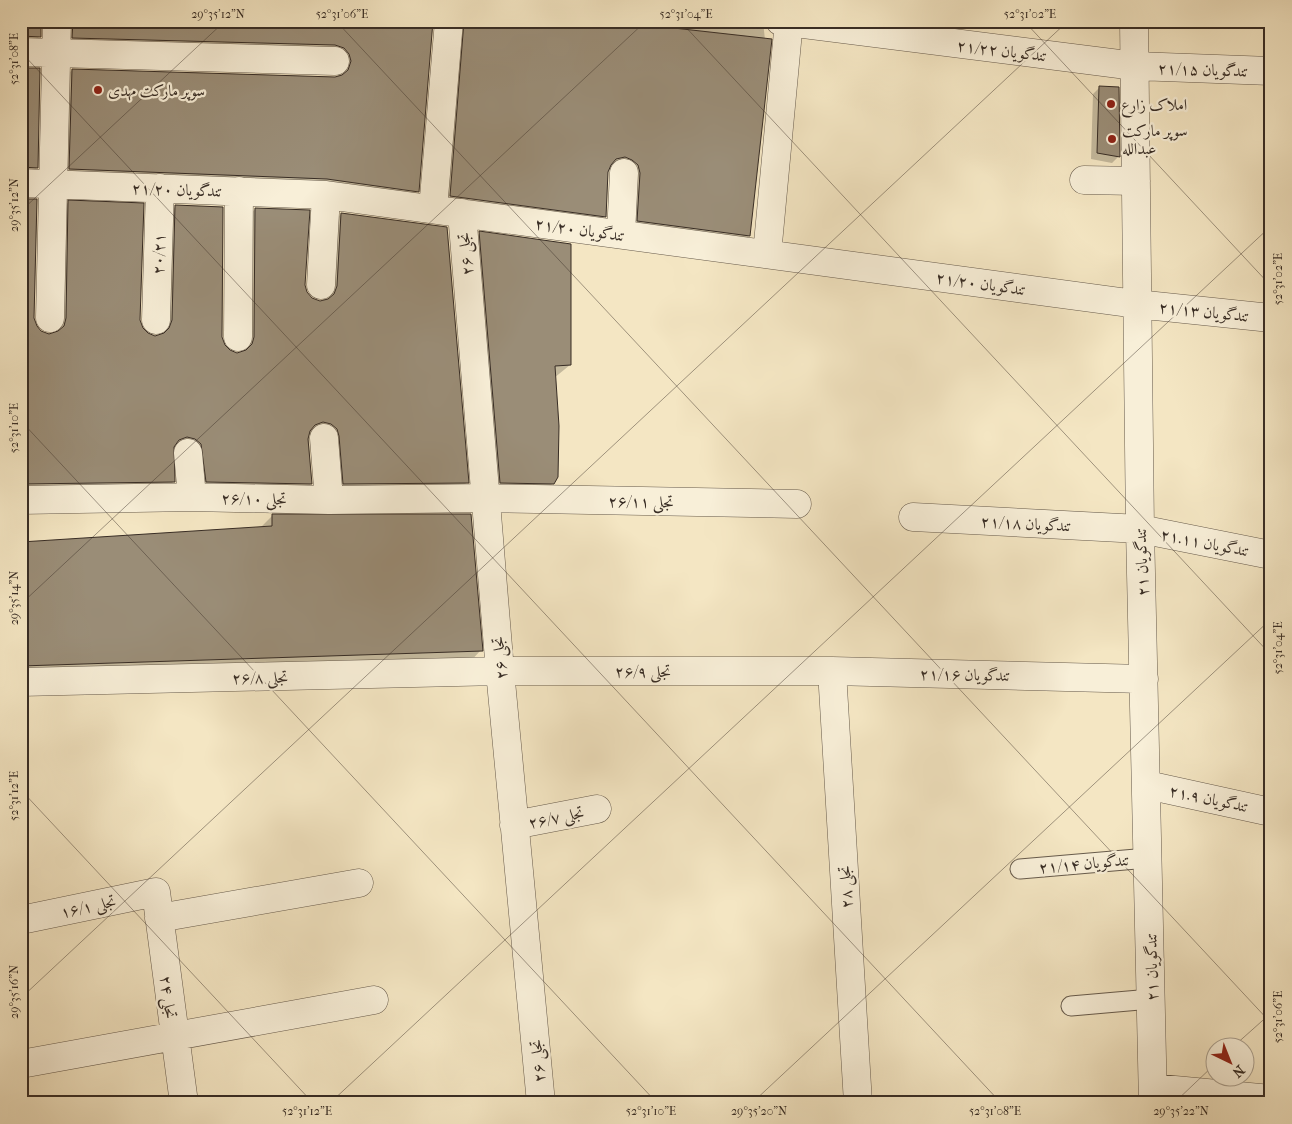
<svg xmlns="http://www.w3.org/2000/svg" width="1292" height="1124" font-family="'IM FELL French Canon',Amiri,serif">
<rect width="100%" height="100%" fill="#f4e6c3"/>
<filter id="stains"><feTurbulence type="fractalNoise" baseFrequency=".004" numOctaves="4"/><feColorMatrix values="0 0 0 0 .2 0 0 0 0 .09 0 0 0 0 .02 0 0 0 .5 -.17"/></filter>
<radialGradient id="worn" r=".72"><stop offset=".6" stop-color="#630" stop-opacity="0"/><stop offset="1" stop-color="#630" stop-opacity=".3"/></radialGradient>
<path fill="#0003" d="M21,21H41L40,36L26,50H21Z
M52,21H432L418,191L404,205L56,182L58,84L72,70L338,77L336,68L59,51Z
M444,21H763L765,40L749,236L736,249L624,234L611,170L607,171L605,216L591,230L437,209Z
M21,67L39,69L37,168L21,181Z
M1099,88L1119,156L1112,163L1091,159L1093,94Z
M21,199L36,200L33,318L35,326L41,332L53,334L55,215L69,202L139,320L141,328L148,335L155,337L159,335L162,220L176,206L224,346L229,351L237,354L241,352L242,223L255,209L304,285L306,292L311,299L320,302L323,301L328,228L341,214L467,482L454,496L330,497L317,437L309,435L311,484L297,497L193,495L181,452L173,450L174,481L160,495L21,497Z
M480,233L570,365L554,378L553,483L539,497L487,496L466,246Z
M272,516L481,650L468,664L21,678V543L260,528Z"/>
<path fill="#9a8d77" stroke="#382d25" d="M21,21H41V37L21,36Z
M73,21H433L419,192L327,179L69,169L72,69L335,77L342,75L348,70L351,61L349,54L344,48L335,45L72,38Z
M464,21H611L772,39L750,236L637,221L640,173L638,165L632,160L625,157L616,159L611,165L608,172L606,217L450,196Z
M21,68H40L38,168L21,167Z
M1099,86L1119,87L1120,157L1097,153Z
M21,199H37L34,318L37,326L41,331L49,334L58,331L64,326L66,318L68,200L144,203L140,320L143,328L148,333L155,336L164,333L169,328L172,320L175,205L223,207L222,337L225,345L230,350L237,353L246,350L252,344L254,337L255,208L310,210L305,285L307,292L312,298L320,301L328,299L334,294L337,286L341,213L447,227L469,483L343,484L339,436L337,429L331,424L323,422L315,425L310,431L308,439L312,484L206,482L201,444L195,439L187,437L179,440L174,447L175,482L22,484Z
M479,231L571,244V365L555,366L559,426L558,477L554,484L500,483Z
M272,514H471L483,651L21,666V542L272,526Z"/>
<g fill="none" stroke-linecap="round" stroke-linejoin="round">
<defs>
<path id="lane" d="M1020,869L1148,858
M1071,1006L1151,999"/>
<path id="street" d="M780,21L1135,66L1271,71
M1134,21L1140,529L1153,1103
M21,52L335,61
M1084,180L1136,181
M21,183L326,195L1136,304L1271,318
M433,209L449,21
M462,213L500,671L541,1103
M621,234L624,173
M767,254L789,21
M321,285L326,195
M50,318L57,21
M156,320L160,188
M238,337L239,191
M324,438L329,500
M188,453L192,497
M21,500L192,497L329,500L486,498L797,504
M913,517L1140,529L1271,555
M832,671L858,1103
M21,682L500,671H832L1144,679
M1147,785L1271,812
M514,825L597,809
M159,918L359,883
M21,920L156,892L184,1103
M21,1064L374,1000
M1153,1088L1271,1099"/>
</defs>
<use href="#lane" stroke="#675b4c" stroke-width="21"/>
<use href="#street" stroke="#675b4c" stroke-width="29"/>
<use href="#lane" stroke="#f8efd8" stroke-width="19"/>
<use href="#street" stroke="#f8efd8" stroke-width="28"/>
</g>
<path fill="none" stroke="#382d25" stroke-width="1" stroke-opacity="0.45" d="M336,21L1271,1023M680,21L1271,655M1024,21L1271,286M21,52L1001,1103M21,211L225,21M21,421L657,1103M21,604L646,21M21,790L313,1103M21,998L1068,21M1234,1046L1271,1013M330,1103L1271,226M752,1103L1271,619M1174,1103L1214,1065"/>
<g fill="#8f2418" stroke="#f8efd8" stroke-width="2">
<circle cx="98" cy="90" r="5"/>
<circle cx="1111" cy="104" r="5"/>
<circle cx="1112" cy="139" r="5"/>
</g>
<g text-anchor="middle" stroke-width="4.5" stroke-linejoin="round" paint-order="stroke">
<g font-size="16" fill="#382d25" stroke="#f8efd8">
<text transform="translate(1002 50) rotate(7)" y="6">۲۱/۲۲ تندگویان</text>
<text transform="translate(1203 69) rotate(2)" y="6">۲۱/۱۵ تندگویان</text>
<text transform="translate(177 189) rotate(2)" y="6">۲۱/۲۰ تندگویان</text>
<text transform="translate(580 229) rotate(8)" y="6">۲۱/۲۰ تندگویان</text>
<text transform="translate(158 254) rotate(-88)" y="6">۲۰/۲۱</text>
<text transform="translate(465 254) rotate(-95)" y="6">۲۶ تجلی</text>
<text transform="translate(981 283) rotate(8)" y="6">۲۱/۲۰ تندگویان</text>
<text transform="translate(1204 311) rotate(6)" y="6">۲۱/۱۳ تندگویان</text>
<text transform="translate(254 498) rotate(1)" y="6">۲۶/۱۰ تجلی</text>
<text transform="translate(641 501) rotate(1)" y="6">۲۶/۱۱ تجلی</text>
<text transform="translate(1026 523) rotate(3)" y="6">۲۱/۱۸ تندگویان</text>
<text transform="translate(1205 542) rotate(11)" y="6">۲۱.۱۱ تندگویان</text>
<text transform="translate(1141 562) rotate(-92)" y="6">۲۱ تندگویان</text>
<text transform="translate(499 658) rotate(-95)" y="6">۲۶ تجلی</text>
<text x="643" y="677">۲۶/۹ تجلی</text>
<text transform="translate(965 674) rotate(1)" y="6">۲۱/۱۶ تندگویان</text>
<text transform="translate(260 677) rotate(-1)" y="6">۲۶/۸ تجلی</text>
<text transform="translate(1209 798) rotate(12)" y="6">۲۱.۹ تندگویان</text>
<text transform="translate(556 817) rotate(-11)" y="6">۲۶/۷ تجلی</text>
<text transform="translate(1084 863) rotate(-5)" y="6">۲۱/۱۴ تندگویان</text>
<text transform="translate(845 887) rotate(-93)" y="6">۲۸ تجلی</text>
<text transform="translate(88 906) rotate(-12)" y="6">۱۶/۱ تجلی</text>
<text transform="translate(1151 967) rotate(-91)" y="6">۲۱ تندگویان</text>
<text transform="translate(169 997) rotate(83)" y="6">۲۴ تجلی</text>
<text transform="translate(537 1061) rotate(-95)" y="6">۲۶ تجلی</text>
</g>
<g font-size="16" fill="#382d25" stroke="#f8efd8" text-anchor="start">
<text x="108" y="96">سوپر مارکت مهدی</text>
<text x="1121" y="110">املاک زارع</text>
<text x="1122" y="136">سوپر مارکت<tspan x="1122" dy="18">عبدالله</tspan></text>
</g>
</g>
<rect width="1292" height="1124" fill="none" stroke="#f4e6c3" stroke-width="55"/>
<g transform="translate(1230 1062) rotate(137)"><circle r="24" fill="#f8efd8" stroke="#aba190"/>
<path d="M0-4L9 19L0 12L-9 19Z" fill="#8f2418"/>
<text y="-8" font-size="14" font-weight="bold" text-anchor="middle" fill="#382d25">N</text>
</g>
<rect x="28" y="28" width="1236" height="1068" fill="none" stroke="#382d25" stroke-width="2"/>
<g font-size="12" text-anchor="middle" fill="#382d25">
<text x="218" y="18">29°35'12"N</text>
<text x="342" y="18">52°31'06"E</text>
<text x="686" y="18">52°31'04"E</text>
<text x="1030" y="18">52°31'02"E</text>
<text transform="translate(14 59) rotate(-90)" y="4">52°31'08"E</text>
<text transform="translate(14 205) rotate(-90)" y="4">29°35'12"N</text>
<text transform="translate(1278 279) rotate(-90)" y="4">52°31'02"E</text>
<text transform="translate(14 428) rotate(-90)" y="4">52°31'10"E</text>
<text transform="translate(14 598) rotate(-90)" y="4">29°35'14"N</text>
<text transform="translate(1278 648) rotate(-90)" y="4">52°31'04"E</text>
<text transform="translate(14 796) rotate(-90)" y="4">52°31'12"E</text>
<text transform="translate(14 992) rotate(-90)" y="4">29°35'16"N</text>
<text transform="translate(1278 1017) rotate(-90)" y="4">52°31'06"E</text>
<text x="307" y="1115">52°31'12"E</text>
<text x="651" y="1115">52°31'10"E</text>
<text x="759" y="1115">29°35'20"N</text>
<text x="995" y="1115">52°31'08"E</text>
<text x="1181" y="1115">29°35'22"N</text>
</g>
<rect width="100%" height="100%" filter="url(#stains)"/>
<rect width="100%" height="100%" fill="url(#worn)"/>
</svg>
